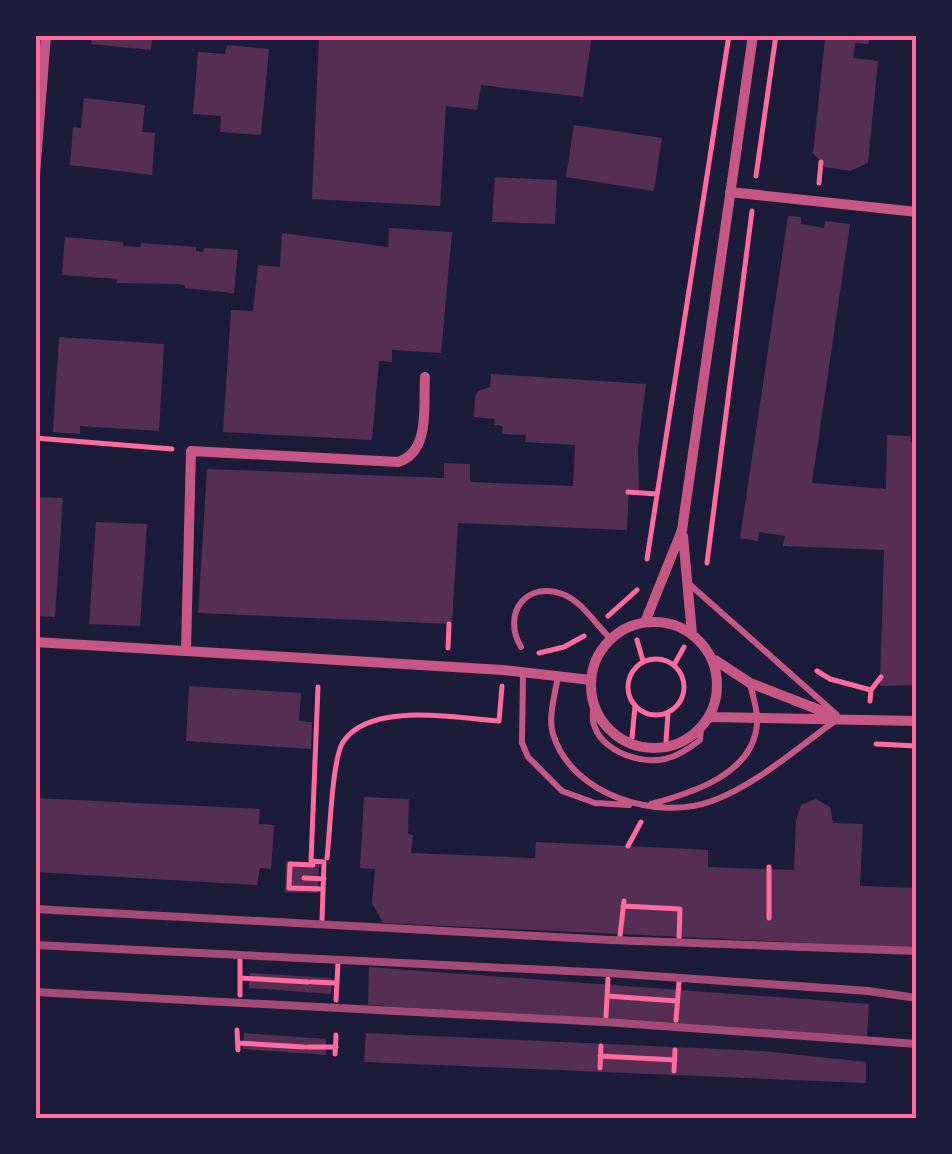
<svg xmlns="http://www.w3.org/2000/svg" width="952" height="1154" font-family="'DM Sans',sans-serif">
<rect width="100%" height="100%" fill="#1b1b3a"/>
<path fill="#542f53" d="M92,35H152L151,50L91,44Z
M319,35H592L583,97L481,85L477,110L446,106L440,206L312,199Z
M809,35H870L868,44L855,43L853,58L878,61L868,163L850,171L825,167L813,153L825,40Z
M227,45L269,49L261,135L220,132L221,116L193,114L198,52L225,54Z
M84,98L145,105L142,132L155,133L152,175L70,165L73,127L81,128Z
M574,125L662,138L654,191L566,177Z
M495,177L557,180L555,224L492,222Z
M788,216L801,217V224L824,228L825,221L850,224L812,483L886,489L887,435L911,436L910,442L917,443V685L880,686L884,550L783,546L785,536L759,532L758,541L740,538Z
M389,228L452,232L441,353L392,350V362L379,361L372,440L223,432L231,310L253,311L258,265L280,267L282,233L388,247Z
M65,237L123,242V246L141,247V243L196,247V251L203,252L204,248L238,250L234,293L185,288V285L174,284L116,283L117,279L62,275Z
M59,337L164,344L159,431L80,426V434L53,432Z
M491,374L646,384L638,447L639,490L629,489L627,530L458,523L452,624L198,613L207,469L444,478V463L470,464V482L573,486L575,445L525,442L526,435L502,434L503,426L494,425L495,419L474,417L475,397L478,391L490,387Z
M35,497L63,498L55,617L35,616Z
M96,522L147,524L140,626L89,624Z
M189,686L301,693L299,721L312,722L311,749L186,741Z
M364,797L409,799L408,834L413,835L411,853L535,858L536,842L628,846L708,850V867L794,870L796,821L801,805L816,799L830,807L833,823L863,824L860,886L917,888V948L383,923L372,903L375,869L360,868Z
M35,798L260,809L259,824L274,825L271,869L260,868L257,885L35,872Z
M286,861L319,863L318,893L285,892Z
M369,967L869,1004L867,1037L368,1005Z
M250,973L332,978L331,994L249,988Z
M244,1033L326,1039V1055L243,1049Z
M366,1033L763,1051L866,1062V1083L364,1062Z"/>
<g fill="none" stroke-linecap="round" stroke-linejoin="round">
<path stroke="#ff6b9d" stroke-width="5" d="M756,176L776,35
M819,183L821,162
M35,438L172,449
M628,492L657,494
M647,559L729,35
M707,563L752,211
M608,616L637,590
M637,640L643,661
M448,648L449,624
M539,653L564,647L584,636
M628 687a28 28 0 1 1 56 0a28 28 0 1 1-56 0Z
M674,665L684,647
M817,671L830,679L871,690L870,701
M318,687L311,861L324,862L322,921
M871,690L881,677
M632,738L635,706
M666,741L668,713
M876,744L917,746
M628,846L641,822
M327,858C330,834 332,759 343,742C370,701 457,718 499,721L502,686
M313,865L290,864L289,888L323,889
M769,867V918
M304,878L324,879
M623,906L680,909L679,938
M620,936L624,901
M240,978L308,982
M312,982L337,983
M240,995V959
M607,996L677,1001
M336,1000L338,963
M606,1016L608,979
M676,1020L679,982
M237,1030L238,1050
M238,1043L304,1047
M308,1047H336
M335,1054L336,1035
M600,1056L675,1060
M600,1068L601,1046
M674,1071L675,1050"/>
<path stroke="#c65784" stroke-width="6" d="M688,583L836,714
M521,647C501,613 527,579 565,595C583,603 596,625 611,639
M523,673L522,743L528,757L562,791L595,803L629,805
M558,676C555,695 547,719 554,737C574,796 658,821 712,801C756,785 797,748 835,721
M594,706C584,743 633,766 665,759C678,756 690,748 700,740L701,729
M651,804C692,793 754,774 757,723C758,710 753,697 750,684"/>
<path stroke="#c65784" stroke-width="10" d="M35,175L46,35
M730,192L917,212
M683,536L692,634
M591 685a63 63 0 1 1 126 0a63 63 0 1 1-126 0Z
M645,622L682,530L753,35
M35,642L503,670L591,680
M186,649L191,451L398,462C431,452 423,405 425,377
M715,660L750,683L835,716
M710,717L917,721"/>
<path stroke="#a44b75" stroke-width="8" d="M35,909L611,940L917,951
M35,945L609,973L868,991L917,998
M35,992L605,1022L917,1044"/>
</g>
<rect width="952" height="1154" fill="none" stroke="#1b1b3a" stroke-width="75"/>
<rect x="38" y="38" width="876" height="1078" fill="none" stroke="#ff6b9d" stroke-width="4"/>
</svg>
